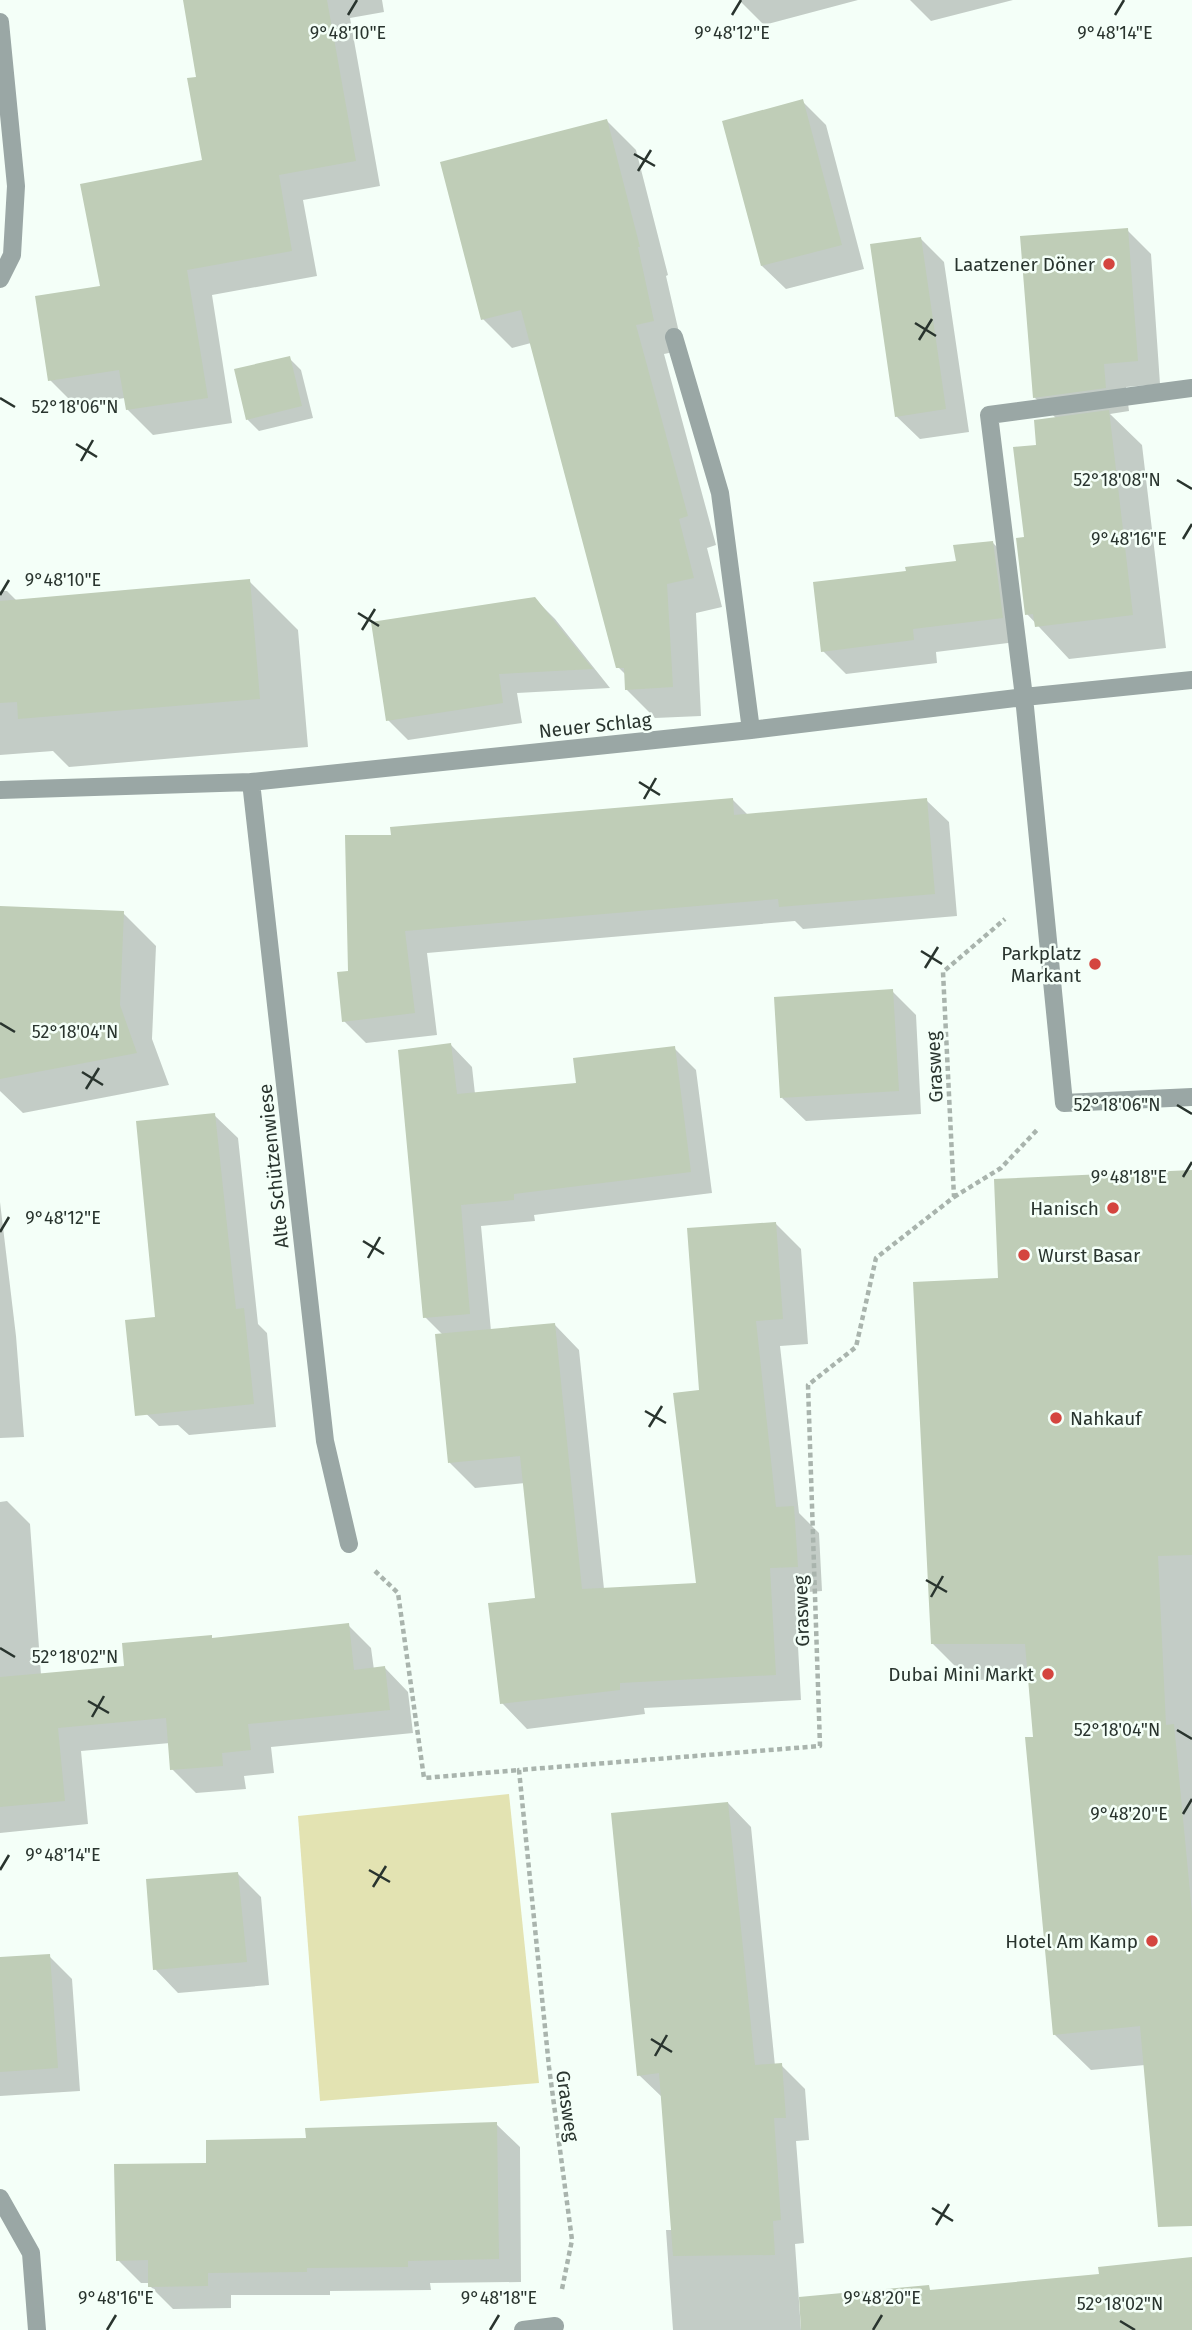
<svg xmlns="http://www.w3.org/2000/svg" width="1192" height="2330" font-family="'Fira Sans',sans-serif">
<rect width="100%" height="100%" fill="#f4fff8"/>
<path fill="#e3e3b2" d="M509,1794L539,2083L320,2101L298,1816Z"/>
<path fill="#0003" d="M184,0H382L384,12L350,18L380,186L303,200L317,276L212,295L232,423L153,435L127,409L125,398L75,405L50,380L102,288L204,161L198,78Z
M739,0H858L764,25Z
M910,0H1013L931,21Z
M802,101L826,125L864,269L786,289L762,266Z
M607,121L636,150L668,275L666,276L683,350L664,354L716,545L707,548L722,607L696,613L701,716L655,718L626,689V675L618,667L531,343L512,348L483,319Z
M1127,230L1151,254L1160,384L1126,387L1129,411L1110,414L1142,445L1166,648L1069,659L1027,614L1026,539L1038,446L1057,419L1034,397Z
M921,239L944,262L969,432L920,439L896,416Z
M289,358L301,370L313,418L259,431L247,419Z
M992,542L1016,566L1025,641L936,652L937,663L846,674L823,651Z
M249,581L298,630L308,747L69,767L53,751L0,755V591H7L17,601Z
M535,599L555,619L610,688L517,693L522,723L408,740L388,720Z
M732,799L748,815L926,800L949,822L957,916L803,929L795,921L427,953L437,1035L366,1043L344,1021L350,973L393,837Z
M0,908L123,913L156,946L152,1039L169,1085L23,1113L0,1091Z
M892,991L916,1015L921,1114L806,1121L782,1098Z
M451,1045L472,1067L475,1094L578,1085L674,1048L696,1070L712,1193L534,1215L535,1221L481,1226L491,1331L554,1324L579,1350L604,1589L698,1584L701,1391L776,1224L801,1249L808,1344L780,1346L799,1513L819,1533L822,1591L795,1593L801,1700L644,1708L645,1714L527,1729L502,1703L537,1599L525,1483L475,1488L450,1463L443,1335L425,1317Z
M214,1115L238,1138L258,1324L267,1333L276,1427L189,1435L178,1425L159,1426L135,1403Z
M1192,1172V2209L1145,2065L1091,2070L1054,2034L1030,1679L969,1680L933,1644L1000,1279Z
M0,1202L16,1336L24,1437L0,1438Z
M7,1501L30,1524L41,1675L126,1668L211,1637L214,1640L348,1625L371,1648L374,1670L385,1668L408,1692L413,1733L271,1747L274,1773L244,1776L246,1789L196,1793L172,1769L170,1743L81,1751L88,1824L0,1833V1502Z
M728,1803L751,1827L775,2066L781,2065L805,2089L809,2140L796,2141L804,2243L795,2244L801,2330H673L666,2230H672L663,2098L639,2075Z
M238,1874L261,1897L269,1985L178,1993L155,1969Z
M49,1956L72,1979L80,2091L0,2096V1959Z
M496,2124L520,2147L521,2282L430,2283L431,2290L330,2291V2295H231V2308L173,2309L150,2286V2283H141L118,2260L208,2165L308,2140Z"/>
<path fill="#bfcdb7" d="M183,0H327L356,161L279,175L292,251L187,270L208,398L126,410L119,370L48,381L35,296L100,286L80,184L202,160L187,78L196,77Z
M803,99L842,245L761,266L722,121Z
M607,119L640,247H638L654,321L636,325L688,516L679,519L694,578L667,584L673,687L625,690L624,668H616L521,310L481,320L440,162Z
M1128,228L1138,361L1104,364L1106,388L1033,398L1020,236Z
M921,237L946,409L895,417L870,244Z
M290,356L302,406L246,420L234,369Z
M1109,410L1133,615L1035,627L1033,614L1025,615L1016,538L1024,537L1013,447L1036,445L1034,420Z
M993,541L1003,618L913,629L914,640L821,652L813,582L906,571L905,567L956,561L953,545Z
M250,579L260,699L18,719L17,702L0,703V601Z
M535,597L593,669L499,674L503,703L386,721L371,622Z
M733,798L734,815L927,798L935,894L779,907L778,899L405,931L415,1013L342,1022L337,972L348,971L345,835H391L390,827Z
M0,906L124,911L120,1005L137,1053L0,1079Z
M893,989L899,1091L780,1098L774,997Z
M451,1043L457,1094L576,1083L573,1058L675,1046L691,1172L514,1194V1200L461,1205L470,1314L423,1318L398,1050Z
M215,1113L236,1309L244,1308L254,1404L135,1416L125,1320L155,1317L136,1121Z
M1192,1170V1555L1158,1556L1166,1725L1174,1724L1192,1913V2226L1158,2227L1140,2026L1053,2035L1025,1737H1033L1025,1644H931L913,1282L998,1278L994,1179Z
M776,1222L783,1319L756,1321L776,1507L794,1506L798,1567L770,1568L776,1675L620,1683V1690L500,1704L488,1603L535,1598L520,1456L448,1463L435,1334L555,1323L582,1589L696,1583L673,1393L699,1390L687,1228Z
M349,1623L354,1670L385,1666L390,1710L248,1724L251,1750L222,1753L223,1766L170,1770L166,1718L58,1728L65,1801L0,1807V1677L124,1666L122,1643L212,1635V1638Z
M728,1802L755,2065L782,2063L786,2118H774L781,2220L773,2221L775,2255L673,2256L659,2073L637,2076L611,1813Z
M238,1872L247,1962L153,1970L146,1879Z
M50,1954L58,2068L0,2072V1957Z
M497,2122L499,2259L408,2261V2267L307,2268V2272L208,2273V2286L148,2287V2260L116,2261L114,2164L206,2163V2140L306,2138L305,2128Z
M1192,2257V2330H801L799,2297L929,2285L930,2290L1099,2274L1098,2267Z"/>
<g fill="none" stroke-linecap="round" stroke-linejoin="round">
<path stroke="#a9b4ad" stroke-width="4.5" stroke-dasharray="5 3.5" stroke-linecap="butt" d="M954,1197L1001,1168L1037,1130
M375,1571L398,1593L424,1778L519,1770
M562,2289L572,2240L549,2067L519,1770L820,1746L808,1385L856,1347L876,1258L954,1197L943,972L1005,919"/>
<path stroke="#9aa7a5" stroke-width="18" d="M0,22L16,186L12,255L0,279
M674,337L720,493L751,730
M1192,388L989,415L1024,697L1064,1103L1192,1097
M251,782L325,1441L349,1544
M0,790L251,782L751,730L1024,697L1192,680
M0,2198L31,2253L37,2330
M523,2330L555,2326"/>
</g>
<path fill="none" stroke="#29342e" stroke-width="2.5" d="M348,15L357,0M732,15L741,0M1115,15L1124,0M634,154L655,166M638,171L651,150M915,323L936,336M919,340L932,319M0,398L15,407M76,444L97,457M81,461L93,440M1177,480L1192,489M1183,539L1192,524M0,595L9,580M358,613L379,626M362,630L375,609M639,782L660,795M644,799L656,778M921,951L942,964M925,968L938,947M0,1023L15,1032M82,1072L103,1085M86,1089L99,1068M1177,1105L1192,1114M1183,1177L1192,1162M0,1232L9,1217M363,1241L384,1254M368,1258L380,1237M645,1411L666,1423M649,1427L662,1406M926,1580L947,1592M931,1597L943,1576M0,1648L15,1657M88,1701L109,1713M92,1717L104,1696M1177,1730L1192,1739M1183,1814L1192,1799M0,1870L9,1855M369,1870L390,1882M373,1887L386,1866M651,2039L672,2052M655,2056L667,2035M932,2208L953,2221M936,2225L949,2204M1120,2321L1135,2330M107,2330L116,2315M490,2330L499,2315M873,2330L882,2315"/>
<g fill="#d4453f" stroke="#f4fff8" stroke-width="2.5">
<circle cx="1109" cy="264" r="7"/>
<circle cx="1095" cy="964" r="7"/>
<circle cx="1113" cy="1208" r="7"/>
<circle cx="1024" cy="1255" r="7"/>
<circle cx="1056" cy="1418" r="7"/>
<circle cx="1048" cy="1674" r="7"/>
<circle cx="1152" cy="1941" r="7"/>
</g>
<g text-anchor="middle" stroke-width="5" stroke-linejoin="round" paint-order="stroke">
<g font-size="19" fill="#29342e" stroke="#f4fff8" text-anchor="end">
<text x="1095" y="271">Laatzener Döner</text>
<text x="1081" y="960">Parkplatz<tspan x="1081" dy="22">Markant</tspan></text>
<text x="1099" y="1215">Hanisch</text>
<text x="1038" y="1262" text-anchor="start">Wurst Basar</text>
<text x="1070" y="1425" text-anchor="start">Nahkauf</text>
<text x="1034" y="1681">Dubai Mini Markt</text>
<text x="1138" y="1948">Hotel Am Kamp</text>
</g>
<g font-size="19" fill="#29342e" stroke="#f4fff8">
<text transform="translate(595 725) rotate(-6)" y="7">Neuer Schlag</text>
<text transform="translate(934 1067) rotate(-93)" y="7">Grasweg</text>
<text transform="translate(273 1166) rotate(-96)" y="7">Alte Schützenwiese</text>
<text transform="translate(801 1611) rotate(-92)" y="7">Grasweg</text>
<text transform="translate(568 2106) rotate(82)" y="7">Grasweg</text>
</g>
</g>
<g font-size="18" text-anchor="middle" fill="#29342e" stroke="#f4fff8" stroke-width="5" stroke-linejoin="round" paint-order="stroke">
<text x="348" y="39">9°48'10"E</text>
<text x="732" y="39">9°48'12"E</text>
<text x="1115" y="39">9°48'14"E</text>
<text x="75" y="413">52°18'06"N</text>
<text x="1117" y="486">52°18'08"N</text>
<text x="1129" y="545">9°48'16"E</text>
<text x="63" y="586">9°48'10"E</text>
<text x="75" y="1038">52°18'04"N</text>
<text x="1117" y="1111">52°18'06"N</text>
<text x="1129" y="1183">9°48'18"E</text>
<text x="63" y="1224">9°48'12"E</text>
<text x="75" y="1663">52°18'02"N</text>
<text x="1117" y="1736">52°18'04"N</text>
<text x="1129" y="1820">9°48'20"E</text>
<text x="63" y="1861">9°48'14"E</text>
<text x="116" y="2304">9°48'16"E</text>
<text x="499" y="2304">9°48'18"E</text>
<text x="882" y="2304">9°48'20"E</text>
<text x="1120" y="2310">52°18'02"N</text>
</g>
</svg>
